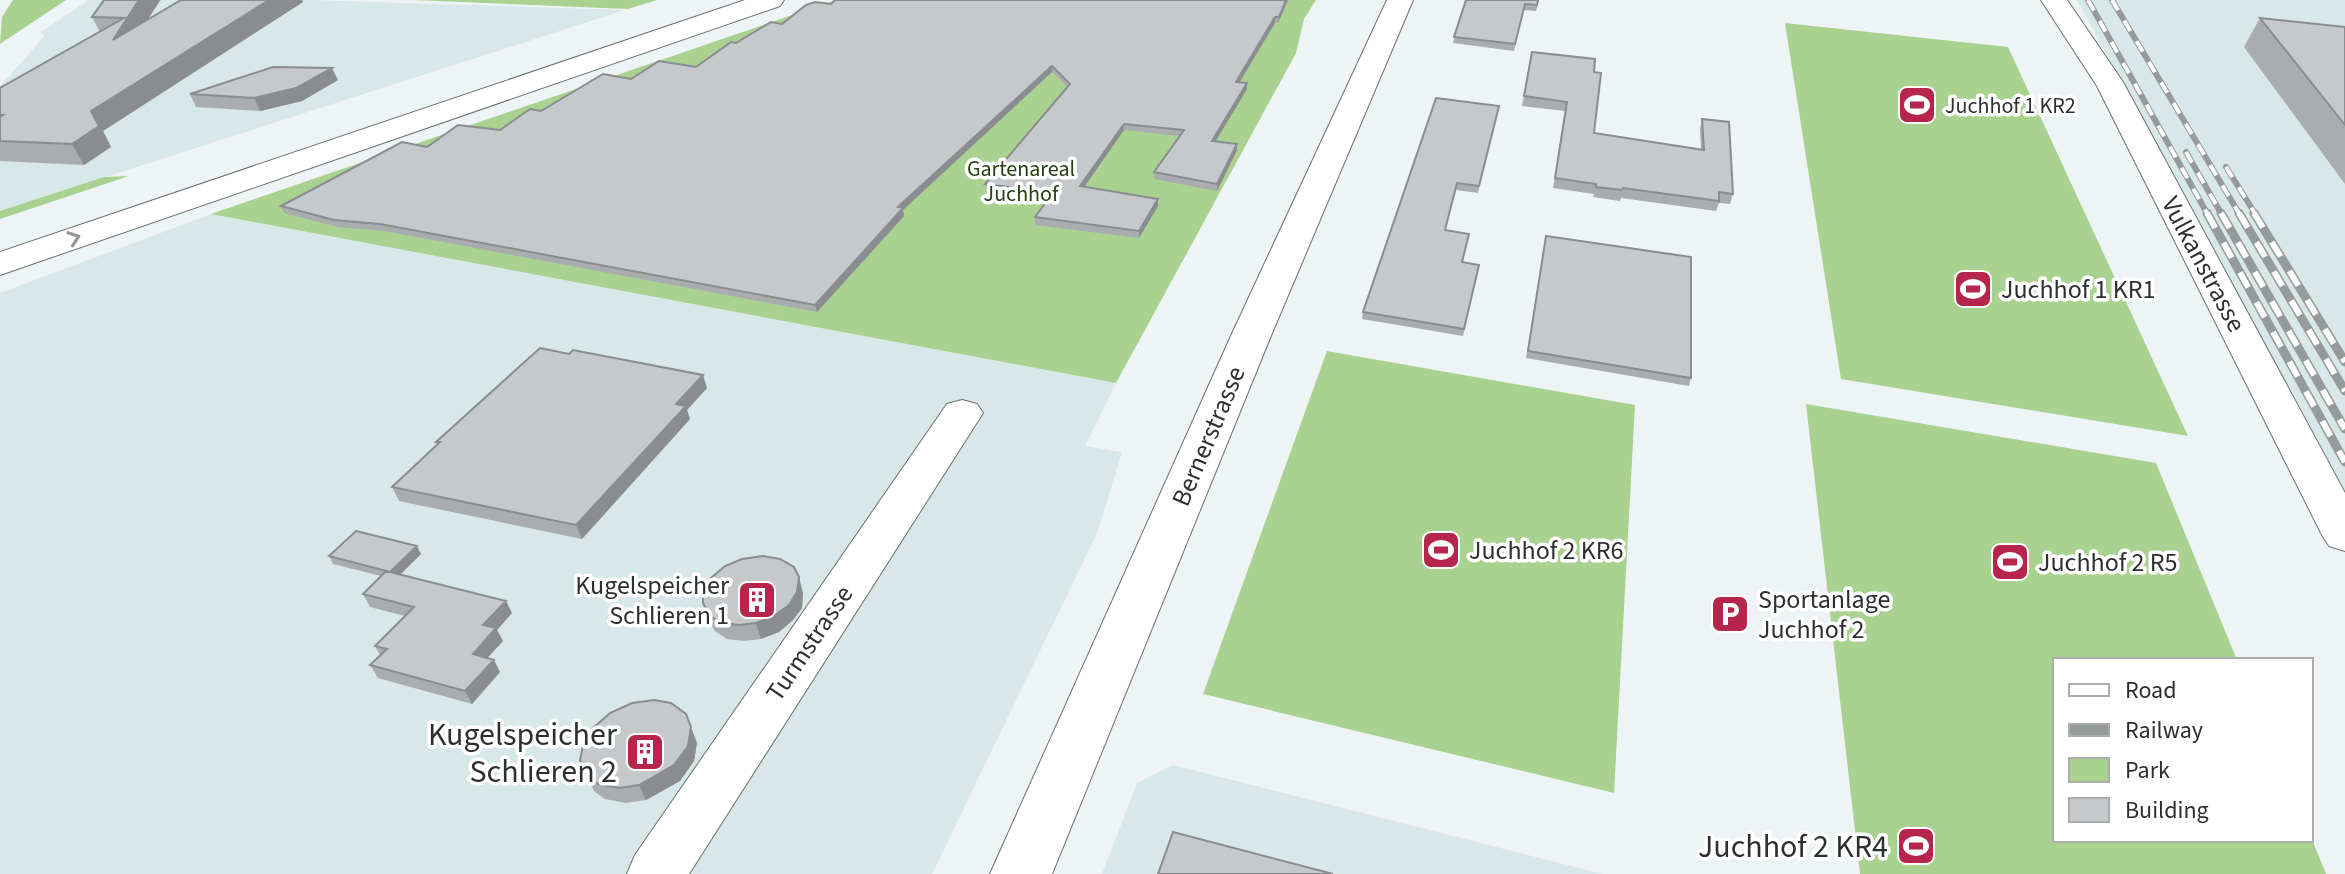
<svg xmlns="http://www.w3.org/2000/svg" width="2345" height="874" font-family="'Source Sans 3',sans-serif">
<rect width="100%" height="100%" fill="#eef4f5"/>
<path fill="#d8e7e8" d="M89,0H309L625,10L0,211V86L44,37L41,32Z
M2077,0H2345V494Z
M211,214L1116,383L1085,446L1122,452L1098,531L932,874H0V293Z
M1173,765L1603,874H1102L1137,783Z"/>
<path fill="#a9d18f" d="M13,0H66L0,44L2,17Z
M413,0H657L628,9Z
M836,0H1316L1304,19L1296,53L1116,383L211,214Z
M1785,23L2008,47L2188,436L1841,379Z
M129,176L0,219V211L104,177Z
M1327,351L1635,405L1614,793L1203,694Z
M1806,404L2156,463L2237,660H2055V840H2311V837L2326,874H1860Z"/>
<g fill="none" stroke-linecap="round" stroke-linejoin="round">
<defs>
<path id="minor" d="M2041,0H2067L2123,82L2345,493V551L2329,546L2322,535L2097,86Z
M962,400L977,404L983,413L689,874H627L635,855L947,404Z"/>
<path id="major" d="M1387,0H1413L1270,338L1052,874H990L1230,338Z"/>
<path id="highway" d="M745,0H784L780,6L0,275V252Z"/>
</defs>
<use href="#minor" stroke="#6b7070" stroke-width="2"/>
<use href="#major" stroke="#6b7070" stroke-width="2"/>
<use href="#highway" stroke="#6b7070" stroke-width="2"/>
<use href="#minor" fill="#fff" fill-rule="evenodd"/>
<use href="#major" fill="#fff" fill-rule="evenodd"/>
<use href="#highway" fill="#fff" fill-rule="evenodd"/>
<defs>
<path id="rail-far1" d="M2088,0L2208,215
M2112,0L2240,215
M2186,152L2222,215
M2226,167L2256,215"/>
<path id="rail" d="M2207,213L2345,462
M2221,213L2345,429
M2239,213L2345,391
M2254,213L2345,362"/>
</defs>
<use href="#rail-far1" stroke="#959a9a" stroke-width="6"/>
<use href="#rail" stroke="#959a9a" stroke-width="9"/>
<use href="#rail-far1" stroke="#fff" stroke-width="4" stroke-dasharray="12" stroke-linecap="butt"/>
<use href="#rail" stroke="#fff" stroke-width="6" stroke-dasharray="17" stroke-linecap="butt"/>
</g>
<path fill="#a9adaf" d="M104,0H161L148,19L181,0H302L303,2L103,131L111,147L84,165L0,161V88L100,32L92,17Z
M1288,0L1278,23H1275L1240,82L1247,83V89L1216,141L1237,144V150L1217,191L1154,179V172L1180,136L1124,130L1084,187L1158,199V206L1139,238L1035,225V217L1048,200L986,191L985,184L1067,87L1052,72L903,210L904,216L817,312L384,231L338,227L284,213L281,206L427,147L500,130L541,111L631,79L696,67L736,43L831,4Z
M1466,0H1539L1536,11L1524,10L1514,51L1453,43Z
M2260,18L2345,27V184L2244,47Z
M1532,52L1594,72V133L1701,150L1700,129L1702,119L1733,194L1730,204L1719,203L1716,211L1621,198L1620,201L1593,197L1594,194L1553,188L1565,111L1522,106Z
M338,80L302,101L260,111L196,107L190,94Z
M1499,106L1478,193L1456,190L1445,230L1463,262L1479,265L1463,336L1362,319L1363,312Z
M1546,236L1691,378L1689,386L1526,358Z
M707,388L687,410L690,419L582,539L399,501L392,487L438,445L436,442Z
M421,554L400,574L512,613L497,630L503,641L487,658L500,672L472,704L378,678L370,665L380,655L375,646L405,616L370,607L363,594L381,576L333,564L329,556Z
M803,593L802,608L793,620L779,632L761,639L744,641L727,639L715,631L708,619L703,603Z
M697,743L694,761L680,781L646,800L626,803L605,799L594,791L580,760Z"/>
<path fill="#8a8d8f" d="M139,0H160L123,59L113,40Z
M269,0H302L303,2L103,131L111,147L84,165L72,144L91,111Z
M1286,0H1288L1278,23L1279,17Z
M1275,17V23L1236,88V82Z
M1052,66V72L903,210L904,216L817,312L815,305L898,207Z
M332,68L338,80L302,101L260,111L254,98Z
M1247,83V89L1212,147V141Z
M1124,124V130L1080,193V186Z
M1237,144V150L1217,191V184Z
M1158,199V206L1139,238V231Z
M703,375L707,388L687,410L690,419L582,539L576,525L676,404Z
M417,546L421,554L395,580L390,572Z
M799,577L803,593L802,608L793,620L779,632L761,639L756,623Z
M506,601L512,613L497,630L503,641L479,667L473,654L483,625Z
M494,660L500,672L472,704L465,691Z
M691,727L697,743L694,761L680,781L646,800L639,785Z"/>
<path fill="#c5c9cc" stroke="#8a8d8f" stroke-width="2" d="M104,0H139L113,40L181,0H269L91,111L99,126L72,144L0,141V117L3,115H0V88L124,18L92,17Z
M835,0H1286L1279,17H1275L1236,82L1247,83L1212,141L1237,144L1217,184L1154,172L1184,130L1124,124L1080,186L1158,199L1139,231L1035,217L1053,193L985,184L1070,84L1052,66L898,207L903,208L815,305L380,224L334,220L281,206L402,142L427,147L458,125L500,130L530,109L541,111L603,74L631,79L659,61L696,67L731,42L736,43L771,22L782,24L806,5L815,2L831,4Z
M1466,0H1538L1537,5L1525,4L1515,44L1454,37Z
M2260,18L2345,27V125Z
M1532,52L1595,59L1594,72L1601,73L1594,133L1704,150L1702,119L1729,122L1733,194L1719,192V201L1623,188L1622,190L1596,187V184L1555,178L1567,102L1524,96Z
M273,67L332,68L296,88L254,98L190,94Z
M1436,98L1499,106L1479,186L1457,183L1445,230L1469,234L1462,262L1479,265L1464,329L1363,312Z
M1546,236L1691,257V378L1528,351Z
M540,348L569,354L573,350L703,375L676,404L686,406L576,525L392,487L440,442H436Z
M356,531L417,546L390,572L329,556Z
M763,556L780,559L794,567L799,577L797,592L789,605L774,616L756,623L739,625L722,623L710,616L703,603V591L711,578L725,566L742,559Z
M386,571L506,601L483,625L496,628L473,654L494,660L465,691L370,665L387,649L375,646L414,607L363,594Z
M654,700L671,703L686,714L691,727L688,746L674,765L639,785L619,788L598,784L587,775L580,760L583,745L592,729L610,713L632,703Z
M1173,832L1333,874H1158Z"/>
<defs><path id="oneway-chevron" d="M-2-3.5L2.5 0L-2 3.5" fill="none" stroke-width="1.6" stroke-linecap="round" stroke-linejoin="round" transform="scale(2)"/></defs>
<use stroke="#969898" href="#oneway-chevron" transform="translate(74 238) rotate(-19)"/>
<defs>
<symbol id="stadium-square" viewBox="-11 -11 22 22"><rect x="-9" y="-9" width="18" height="18" rx="4" fill="#b6254b" stroke="#fff"/><path d="M0-5a6.5 5 0 1 0 0 10a6.5 5 0 1 0 0-10ZM-3.5-1.8h7v3.6h-7Z" fill="#fff"/></symbol>
<symbol id="building-square" viewBox="-11 -11 22 22"><rect x="-9" y="-9" width="18" height="18" rx="4" fill="#b6254b" stroke="#fff"/><path d="M-4-6H4V6H1V3H-1V6H-4ZM-2.5-4.3h1.7v1.8h-1.7ZM.8-4.3h1.7v1.8H.8ZM-2.5-1h1.7V.8h-1.7ZM.8-1h1.7V.8H.8Z" fill="#fff"/></symbol>
<symbol id="parking-square" viewBox="-11 -11 22 22"><rect x="-9" y="-9" width="18" height="18" rx="4" fill="#b6254b" stroke="#fff"/><path d="M-3.5-5.5H1a3.5 3.5 0 0 1 0 7H-1V5.5H-3.5ZM-1-3.4V-.6H.8a1.4 1.4 0 0 0 0-2.8Z" fill="#fff"/></symbol>
</defs>
<g fill-rule="evenodd">
<use href="#stadium-square" x="1895" y="83" width="44" height="44"/>
<use href="#stadium-square" x="1951" y="267" width="44" height="44"/>
<use href="#stadium-square" x="1419" y="528" width="44" height="44"/>
<use href="#stadium-square" x="1988" y="540" width="44" height="44"/>
<use href="#building-square" x="735" y="578" width="44" height="44"/>
<use href="#parking-square" x="1708" y="592" width="44" height="44"/>
<use href="#building-square" x="623" y="730" width="44" height="44"/>
<use href="#stadium-square" x="1894" y="824" width="44" height="44"/>
</g>
<g text-anchor="middle" stroke-width="7" stroke-linejoin="round" paint-order="stroke">
<g font-size="22" fill="#2d3030" stroke="#fff" text-anchor="start">
<text x="1945" y="113">Juchhof 1 KR2</text>
</g>
<g font-size="22" fill="#264011" stroke="#fff">
<text x="1021" y="176">Gartenareal<tspan x="1021" dy="25">Juchhof</tspan></text>
</g>
<g font-size="26" fill="#2d3030" stroke="#fff">
<text transform="translate(2204 264) rotate(62)" y="9">Vulkanstrasse</text>
<text transform="translate(1208 436) rotate(-67)" y="9">Bernerstrasse</text>
<text transform="translate(809 643) rotate(-56)" y="9">Turmstrasse</text>
</g>
<g font-size="26" fill="#2d3030" stroke="#fff" text-anchor="start">
<text x="2001" y="298">Juchhof 1 KR1</text>
<text x="1469" y="559">Juchhof 2 KR6</text>
<text x="2038" y="571">Juchhof 2 R5</text>
<text x="729" y="594" text-anchor="end">Kugelspeicher<tspan x="729" dy="30">Schlieren 1</tspan></text>
<text x="1758" y="608">Sportanlage<tspan x="1758" dy="30">Juchhof 2</tspan></text>
</g>
<g font-size="32" fill="#2d3030" stroke="#fff" text-anchor="end">
<text x="617" y="745">Kugelspeicher<tspan x="617" dy="37">Schlieren 2</tspan></text>
<text x="1888" y="857">Juchhof 2 KR4</text>
</g>
</g>
<rect x="2053" y="658" width="260" height="184" fill="#ffffff" stroke="#abacac" stroke-width="2"/>
<rect x="2069" y="684" width="40" height="12" fill="#ffffff" stroke="#abacac" stroke-width="2"/>
<text x="2125" y="698" font-size="24" fill="#2d3030">Road</text>
<rect x="2069" y="724" width="40" height="12" fill="#959a9a" stroke="#abacac" stroke-width="2"/>
<text x="2125" y="738" font-size="24" fill="#2d3030">Railway</text>
<rect x="2069" y="758" width="40" height="24" fill="#a9d18f" stroke="#abacac" stroke-width="2"/>
<text x="2125" y="778" font-size="24" fill="#2d3030">Park</text>
<rect x="2069" y="798" width="40" height="24" fill="#c5c9cc" stroke="#abacac" stroke-width="2"/>
<text x="2125" y="818" font-size="24" fill="#2d3030">Building</text>
</svg>
